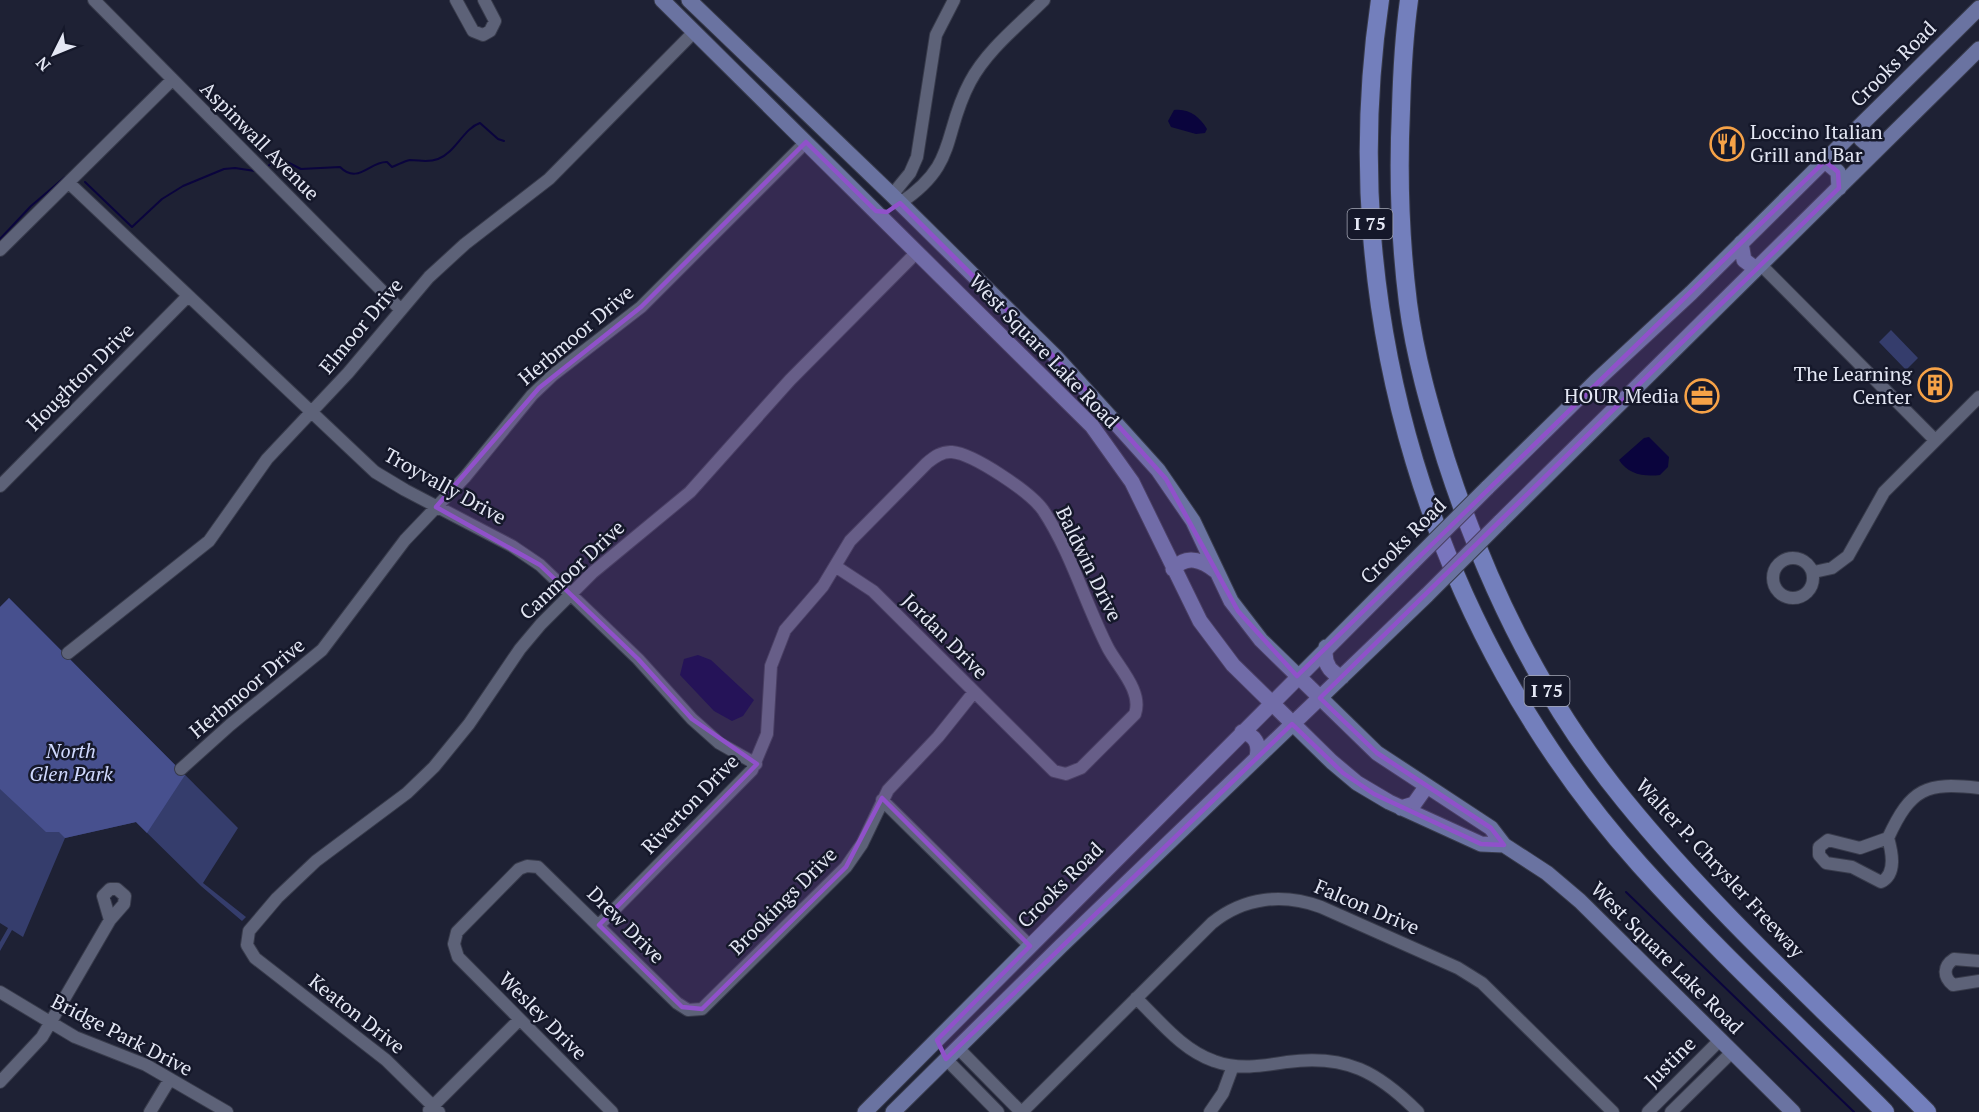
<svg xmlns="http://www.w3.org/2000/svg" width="1979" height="1112" font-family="'PT Serif',serif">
<rect width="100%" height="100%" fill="#1e2134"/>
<path fill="#353d6c" d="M1891,330L1918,358L1906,370L1879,342Z
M9,598L238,828L203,883L246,917L242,921L201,886L136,822L65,838L23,937L12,930L0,951V942L8,928L0,923V607Z"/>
<path fill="#47508e" d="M9,598L185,775L147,833L136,822L65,838L59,832H46L0,789V607Z"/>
<path fill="#0a043d" d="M1174,110C1189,108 1200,117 1207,129L1205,133L1196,134L1171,127L1168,121Z
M1649,437L1669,457L1668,467L1660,475C1643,477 1628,474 1619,460L1644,438Z
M698,655L711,660L754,700L743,716L732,721L714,711L680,675L684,659Z"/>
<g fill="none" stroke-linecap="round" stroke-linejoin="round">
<path stroke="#0a043d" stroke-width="2" d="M268,166L279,158L301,169L340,167C358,185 370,161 387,162L392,167C398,165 404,161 410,160C420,160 427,163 438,159C455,153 464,128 480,123L498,139L504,141
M85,182L132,227L162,199L183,186L224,169L235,168L255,171
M0,239L31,206L65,177
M1626,892L1854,1112"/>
<defs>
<path id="minor" d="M94,0L400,309
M456,0L473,31L483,35L490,31L495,21L484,0
M69,183L375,472L405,490L512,546L540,565L638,659L692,719L719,743L756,764
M892,195L910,173L917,157L936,35L954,0
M900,203C959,164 942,134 970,82C987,50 1019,25 1044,0
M0,250L172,80
M1761,265L1935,440
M0,486L188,296
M1773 578a20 20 0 1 1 40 0a20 20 0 1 1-40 0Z
M1814,572L1832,568L1848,556L1884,492L1979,397
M68,653L209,541L267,459L348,373L429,277L465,244L549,179L694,32
M181,769L230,725L322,650L405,540L465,477L532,395L553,375L641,307L806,142
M882,800L1030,946
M1888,838C1892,852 1897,874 1881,882L1852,867L1826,863L1819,855V847L1828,840L1860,848L1888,838C1911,788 1926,782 1979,788
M599,925L752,770L767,734L771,666L785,630L823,586L850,541L927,463C934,457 942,451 952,452C974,454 1030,492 1043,510C1071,552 1085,603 1108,648C1118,667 1143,691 1135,714L1081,768L1066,774L1054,771L873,591L835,566
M1979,961L1954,959C1943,966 1943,977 1953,985L1979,981
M0,992L75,1037L146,1065L227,1112
M1136,998C1160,1021 1182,1050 1214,1061C1238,1070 1262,1066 1287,1062C1346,1054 1378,1072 1418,1112
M958,1048L1021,1112
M946,1059L998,1112
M0,1082L42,1037L110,920L124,904L125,896L117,889H110L103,896L110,920
M429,1110L519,1020
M150,1112L170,1079
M439,1112L386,1060L255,958L247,945L249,931L277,898L316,861L407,793L434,767L469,724L520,649L541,624L592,573L690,492L790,380L917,252
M612,1112L458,957L454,944L457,932L519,869L527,866L538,867L677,1003L688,1010L702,1009L846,867L862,844L888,790L938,737L974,692
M1022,1112L1212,923C1244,897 1283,893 1321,907L1458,968L1482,983L1613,1112
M1210,1112L1223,1093L1233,1066
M1648,1112L1720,1040
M1671,1112L1732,1052"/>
<path id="major" d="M662,0L1092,426L1132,482L1200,621L1233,665L1332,762L1357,783L1389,802L1481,844L1504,845
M689,0L892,195L1056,357L1158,470L1193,521L1231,601L1261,640L1377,753L1491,828L1504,845L1547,873L1580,901L1793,1112
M1861,125V139L1875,151
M1825,161L1838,172L1839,188
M1741,243L1744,260L1756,269
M1487,488L1596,381L1691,293L1979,8
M1500,522L1979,49
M1173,569C1187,554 1202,560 1216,571
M1326,647C1323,661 1328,672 1342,677
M1242,732C1255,735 1260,744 1257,757
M1401,808L1414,804L1426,787
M865,1112L1413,562
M893,1112L1061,946L1427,595"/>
<path id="highway" d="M1380,0C1334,309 1431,632 1640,865C1717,951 1803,1030 1885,1112
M1409,0C1404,36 1402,73 1401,109C1398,174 1400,239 1408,303C1415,357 1430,408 1446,460C1486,584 1542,700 1625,801C1716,913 1825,1010 1927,1112"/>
</defs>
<use href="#minor" stroke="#383b4b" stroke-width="14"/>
<use href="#major" stroke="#383b4b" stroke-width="17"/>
<use href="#highway" stroke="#383b4b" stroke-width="20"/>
<use href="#minor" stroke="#5d6278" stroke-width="12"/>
<use href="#major" stroke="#6a73a1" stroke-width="15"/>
<use href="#highway" stroke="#737fbc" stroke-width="18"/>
<defs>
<path id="major-bridge" d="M1413,562L1487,488
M1427,595L1500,522"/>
</defs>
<use href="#major-bridge" stroke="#383b4b" stroke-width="17" stroke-linecap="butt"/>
<use href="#major-bridge" stroke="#6a73a1" stroke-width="15"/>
</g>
<path fill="#9051ca" fill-opacity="0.2" stroke="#9051ca" stroke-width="4.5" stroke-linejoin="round" d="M806,142L876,211L887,212L900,203L1081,384L1166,479L1238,611L1297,676L1825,161L1838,172L1839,188L1320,698L1377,753L1491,828L1504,845L1481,844L1374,794L1343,773L1292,724L946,1059L937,1040L1030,946L882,798L846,867L702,1009L682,1007L599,925L757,764L692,719L638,659L540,565L436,507L539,388L641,307Z"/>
<defs>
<symbol id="restaurant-ring" viewBox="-11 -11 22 22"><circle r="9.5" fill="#15182a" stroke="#f6a247" stroke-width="1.5"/><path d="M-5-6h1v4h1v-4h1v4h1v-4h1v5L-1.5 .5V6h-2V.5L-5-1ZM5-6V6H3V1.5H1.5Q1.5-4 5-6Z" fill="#f6a247"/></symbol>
<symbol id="building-ring" viewBox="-11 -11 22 22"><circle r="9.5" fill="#15182a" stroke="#f6a247" stroke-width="1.5"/><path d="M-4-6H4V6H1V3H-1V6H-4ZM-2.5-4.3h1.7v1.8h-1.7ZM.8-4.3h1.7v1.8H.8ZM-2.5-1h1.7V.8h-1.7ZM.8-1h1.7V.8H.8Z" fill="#f6a247"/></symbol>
<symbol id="office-ring" viewBox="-11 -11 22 22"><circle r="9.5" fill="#15182a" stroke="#f6a247" stroke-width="1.5"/><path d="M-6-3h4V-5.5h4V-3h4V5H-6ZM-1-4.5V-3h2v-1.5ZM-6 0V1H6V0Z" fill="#f6a247"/></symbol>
</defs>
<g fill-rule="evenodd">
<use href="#restaurant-ring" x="1708" y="125" width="38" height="38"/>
<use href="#building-ring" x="1916" y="366" width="38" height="38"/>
<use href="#office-ring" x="1683" y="377" width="38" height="38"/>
</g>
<g text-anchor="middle" stroke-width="5" stroke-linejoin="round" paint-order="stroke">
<g fill="#15182a" stroke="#a6a9b7" stroke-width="1.5">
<rect x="1347.5" y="209" width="45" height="30" rx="4.5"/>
<rect x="1524.5" y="676" width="45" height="30" rx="4.5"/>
</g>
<g font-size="18" font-weight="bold" fill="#e4e7f4">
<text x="1370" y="230">I 75</text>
<text x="1547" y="697">I 75</text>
</g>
<g font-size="20" fill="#e4e7f4" stroke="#15182a">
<text transform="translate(1893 64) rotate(-45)" y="7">Crooks Road</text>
<text transform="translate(260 141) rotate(45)" y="7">Aspinwall Avenue</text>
<text transform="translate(361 326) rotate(-50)" y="7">Elmoor Drive</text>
<text transform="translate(576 335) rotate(-40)" y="7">Herbmoor Drive</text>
<text transform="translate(1044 351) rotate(46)" y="7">West Square Lake Road</text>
<text transform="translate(80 377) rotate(-45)" y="7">Houghton Drive</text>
<text transform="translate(445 486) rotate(29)" y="7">Troyvally Drive</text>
<text transform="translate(1403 541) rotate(-45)" y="7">Crooks Road</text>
<text transform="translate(1089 564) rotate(64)" y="7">Baldwin Drive</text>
<text transform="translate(572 570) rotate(-43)" y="7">Canmoor Drive</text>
<text transform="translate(945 636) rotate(45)" y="7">Jordan Drive</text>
<text transform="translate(247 688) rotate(-40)" y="7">Herbmoor Drive</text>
<text transform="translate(690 804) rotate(-46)" y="7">Riverton Drive</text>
<text transform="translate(1720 868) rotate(47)" y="7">Walter P. Chrysler Freeway</text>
<text transform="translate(1060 885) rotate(-45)" y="7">Crooks Road</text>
<text transform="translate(783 901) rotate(-45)" y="7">Brookings Drive</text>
<text transform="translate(1367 907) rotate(23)" y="7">Falcon Drive</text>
<text transform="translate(626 925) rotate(45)" y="7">Drew Drive</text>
<text transform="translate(1667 958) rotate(45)" y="7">West Square Lake Road</text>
<text transform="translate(357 1014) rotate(38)" y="7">Keaton Drive</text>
<text transform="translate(543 1016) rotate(45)" y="7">Wesley Drive</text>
<text transform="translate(122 1035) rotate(27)" y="7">Bridge Park Drive</text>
<text transform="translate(1670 1062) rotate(-45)" y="7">Justine</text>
</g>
<g font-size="20" fill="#e4e7f4" stroke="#15182a" text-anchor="end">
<text x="1750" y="139" text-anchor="start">Loccino Italian<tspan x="1750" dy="23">Grill and Bar</tspan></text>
<text x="1912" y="381">The Learning<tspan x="1912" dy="23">Center</tspan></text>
<text x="1679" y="403">HOUR Media</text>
</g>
<g font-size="20" font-style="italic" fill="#d0d9fe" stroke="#15182a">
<text x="71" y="758">North<tspan x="71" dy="23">Glen Park</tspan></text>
</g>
</g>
<g transform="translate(54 54) rotate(227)" stroke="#15182a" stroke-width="4.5" paint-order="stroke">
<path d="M0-4.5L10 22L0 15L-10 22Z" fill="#e4e7f4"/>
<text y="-9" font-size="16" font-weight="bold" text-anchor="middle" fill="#e4e7f4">N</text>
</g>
</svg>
